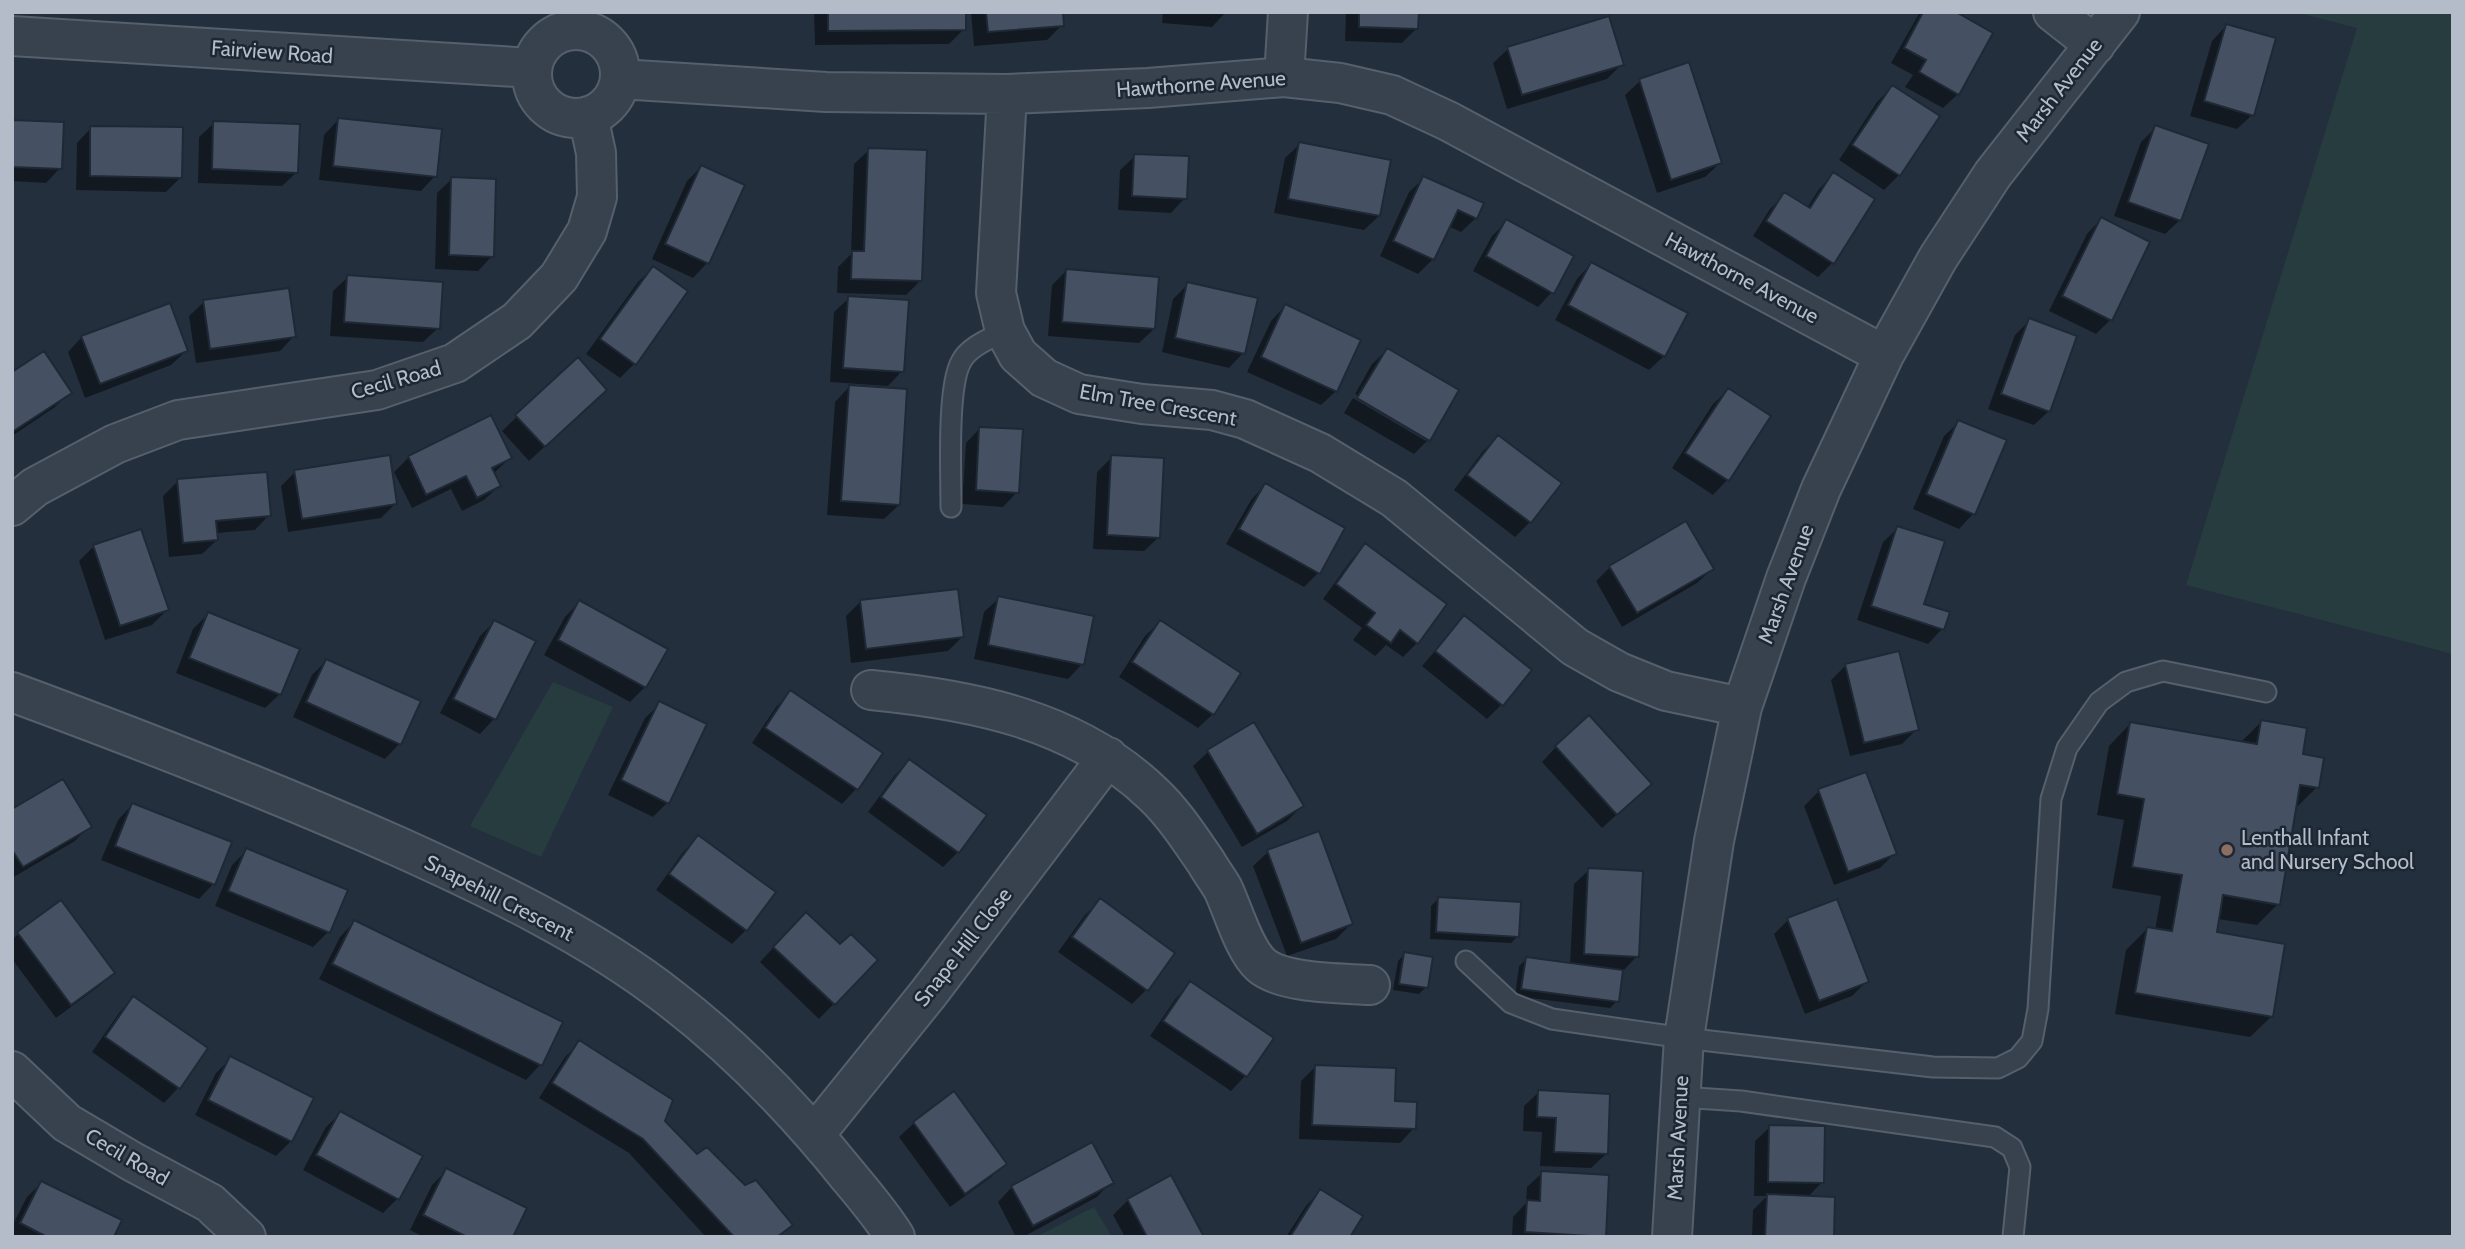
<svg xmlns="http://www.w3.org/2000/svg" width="2465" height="1249" font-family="Cabin,sans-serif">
<rect width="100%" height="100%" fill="#242f3e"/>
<path fill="#263c3f" d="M2295,12H2453V654L2186,585L2357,28Z
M553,682L613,707L541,857L470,826Z
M1094,1207L1112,1237H1036Z"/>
<path fill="#0007" d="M814,12H964V29L949,44L815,45Z
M971,12H1061L1062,25L1047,40L974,46Z
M1163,12H1226L1212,27L1162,23Z
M1346,12H1417L1416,29L1402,43L1345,41Z
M1920,12H1952L1958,94L1943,108L1905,87L1913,75L1891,63Z
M2226,26L2252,115L2237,129L2190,116L2212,41Z
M1508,49L1622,64L1607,79L1507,109L1493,63Z
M1640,81L1720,163L1705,177L1657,193L1625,95Z
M1892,87L1937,116L1899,175L1884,190L1839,160L1877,102Z
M338,120L435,176L421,191L319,180L324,135Z
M12,122L60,168L46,183L12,181Z
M214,123L297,172L282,186L198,183L199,137Z
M2156,127L2180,220L2165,234L2114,216L2141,142Z
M91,128L181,177L166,192L76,190L77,143Z
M1300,144L1379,216L1364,230L1274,213L1285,158Z
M869,150L920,281L906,295L837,293L838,267L851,254L854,164Z
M1135,156L1185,198L1171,213L1118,210L1120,170Z
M701,167L707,263L693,278L652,259L687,181Z
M1833,175L1832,263L1818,277L1753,236L1770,209L1784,195L1807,208L1819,189Z
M1424,178L1476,218L1461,232L1448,226L1433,259L1418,274L1380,256L1409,192Z
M452,179L492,256L478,271L435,269L437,193Z
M2101,219L2110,320L2096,334L2049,311L2087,234Z
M1506,222L1552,292L1538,307L1473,271L1492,236Z
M1591,264L1664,356L1649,370L1555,320L1577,279Z
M653,268L634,364L620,378L586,354L638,282Z
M1066,271L1154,329L1139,343L1048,336L1052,285Z
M348,277L438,328L423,342L330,336L333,291Z
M1188,284L1243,353L1229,368L1162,352L1173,299Z
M849,298L902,371L888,386L830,382L834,312Z
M204,302L294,336L280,351L196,363L189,316Z
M1285,306L1336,391L1321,405L1247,372L1271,321Z
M2030,320L2049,411L2034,425L1988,409L2015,335Z
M82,337L186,351L171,365L85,398L68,352Z
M1387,350L1428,440L1414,454L1344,413L1353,398L1426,441V437L1355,394L1372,364Z
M577,360L591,404L529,461L502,431Z
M12,374L69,393L55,407L12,436Z
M849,387L899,505L884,519L827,515L835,402Z
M1728,390L1769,416L1727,480L1713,495L1672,468L1713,404Z
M1959,422L2005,441L1973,514L1959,529L1913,509L1944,436Z
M980,428L1017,492L1003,507L962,504L966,443Z
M1498,437L1559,484L1530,522L1515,537L1454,490L1483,451Z
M409,457L510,458L493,474L499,486L484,500L462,511L451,489L412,508L394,472Z
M1112,457L1159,537L1144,551L1093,549L1097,472Z
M295,472L395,504L381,518L288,532L281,486Z
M178,481L269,515L255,530L216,533L217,540L202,554L169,557L163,496Z
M1265,485L1318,573L1304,587L1226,544L1251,500Z
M1898,528L1922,605L1942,629L1928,644L1857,620L1883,542Z
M94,546L167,610L152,625L105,640L79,561Z
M1366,546L1417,643L1403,657L1386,645L1375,656L1353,640L1362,628L1323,599L1351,560Z
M1610,567L1712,569L1697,583L1622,627L1596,581Z
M999,598L1082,664L1068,679L974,659L984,612Z
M861,601L962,637L948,651L851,663L846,616Z
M579,602L645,687L630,702L544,655L565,617Z
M208,614L280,694L265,708L176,673L193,629Z
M1464,617L1502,704L1487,719L1422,666Z
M494,622V719L480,734L440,713L480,636Z
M1160,622L1213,714L1198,728L1119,677L1145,636Z
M326,661L399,744L385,759L293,717L312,675Z
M1846,665L1917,729L1902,744L1850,756L1831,680Z
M791,692L881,753L856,789L842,804L752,743L776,707Z
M660,704L668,802L653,817L608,795L645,718Z
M2261,722L2301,755L2317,787L2296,808L2278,904L2257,925L2218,919L2215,934L2272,1016L2250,1037L2115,1014L2126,950L2147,929L2155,930L2161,896L2112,888L2124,820L2097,815L2109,746L2130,724L2240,743Z
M1253,725L1302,806L1287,821L1242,847L1193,766L1208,752Z
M1556,747L1635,798L1602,828L1542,762Z
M909,761L985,816L958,852L943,867L868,812L895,775Z
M1819,791L1895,853L1880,868L1834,885L1804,806Z
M132,805L213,884L199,899L101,860L118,820Z
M12,811L89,826L75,841L12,878Z
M698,837L746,930L732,944L656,890L683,852Z
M247,850L328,932L313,947L215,906L232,865Z
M1268,852L1351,924L1336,939L1287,956L1253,866Z
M1589,870L1637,956L1623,971L1617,1001L1610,1008L1515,996L1519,966L1526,959L1570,965L1574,884Z
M1438,899L1518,936L1511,943L1430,939L1431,906Z
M1100,900L1173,953L1146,990L1132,1004L1058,952L1085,915Z
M1788,920L1867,981L1852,996L1805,1014L1774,934Z
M354,922L561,1023L540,1065L526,1080L319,979L340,937Z
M791,929L876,960L819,1019L760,962Z
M18,934L113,973L98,987L56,1018L12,959V940Z
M1405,954L1426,987L1419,994L1393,990L1398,961Z
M1191,983L1271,1039L1245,1076L1231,1091L1150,1036L1176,998Z
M133,998L205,1049L178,1088L164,1103L92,1052L119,1013Z
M580,1042L663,1121L697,1156L745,1187L791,1225L779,1237H706L629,1153L539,1098L565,1057Z
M231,1058L312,1099L291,1141L276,1156L195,1115L216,1073Z
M1315,1067L1393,1103L1414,1128L1400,1143L1299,1139L1301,1081Z
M1539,1092L1606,1154L1591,1168L1540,1166L1542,1132L1523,1131L1524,1106Z
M953,1094L1004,1164L990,1178L950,1207L899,1137L914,1123Z
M341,1113L397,1199L383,1213L303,1170L326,1127Z
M1770,1127L1822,1182L1807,1198L1832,1237H1752L1753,1210L1767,1196H1754L1755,1141Z
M447,1170L511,1237H424L410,1230L432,1185Z
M1542,1173L1603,1237H1512L1513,1217L1526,1203L1527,1187Z
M1111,1182L1097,1197L1023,1237H1016L998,1202L1012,1187Z
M41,1183L112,1237H12V1226L27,1197Z
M1320,1191L1347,1237H1286L1306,1206Z
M1128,1200L1202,1237H1125L1113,1215Z"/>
<path fill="#455162" stroke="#1f2835" stroke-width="2" d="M828,12H966V30L828,31Z
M986,12H1063L1064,26L988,32Z
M1359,12H1419L1418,29L1359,27Z
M1923,12H1956L1993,33L1959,95L1919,72L1926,60L1904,48Z
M1609,16L1624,65L1522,95L1507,47Z
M2226,24L2276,38L2254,116L2204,101Z
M1689,62L1722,163L1671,180L1639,79Z
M1892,85L1940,116L1900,176L1852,145Z
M338,118L442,129L437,177L333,166Z
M12,120L64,122L62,169L12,167Z
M213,121L300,124L298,173L212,169Z
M2155,125L2209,144L2181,221L2128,202Z
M90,126L183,127L182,178L90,176Z
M1299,142L1391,160L1380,216L1288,199Z
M868,148L927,150L922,281L851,279L852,251H864Z
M1134,154L1189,156L1187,199L1132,196Z
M701,165L745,185L709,264L665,244Z
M1833,172L1875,199L1834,264L1766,221L1784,192L1810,208Z
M1423,176L1484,203L1477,219L1458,210L1434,260L1393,241Z
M451,177L496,179L494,257L449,255Z
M2101,217L2150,242L2112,321L2062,296Z
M1506,219L1574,256L1554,294L1486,256Z
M1591,262L1688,313L1665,357L1568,305Z
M653,266L688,291L636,365L600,339Z
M1066,269L1159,277L1155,329L1062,322Z
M347,275L443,282L440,329L344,322Z
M1187,282L1258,298L1245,354L1175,338Z
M289,288L296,337L210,349L203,300Z
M848,296L909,300L904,372L843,368Z
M170,303L188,351L100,384L81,336Z
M1285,304L1361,340L1337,392L1261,357Z
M2029,318L2077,336L2050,412L2001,394Z
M1387,348L1459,390L1430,441L1357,398Z
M44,351L72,393L12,432V372Z
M578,357L607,390L545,447L515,415Z
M849,385L907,389L900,505L841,501Z
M1728,388L1771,416L1729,481L1685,453Z
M491,415L512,458L492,468L501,486L477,498L466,476L426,495L408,456Z
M1958,420L2007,440L1975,515L1926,494Z
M979,427L1023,429L1019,493L976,490Z
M1498,435L1562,483L1531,523L1467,475Z
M390,455L397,504L302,519L294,470Z
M1111,455L1164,458L1160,538L1107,535Z
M267,472L271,516L216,521L218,540L183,543L177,479Z
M1265,483L1345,528L1320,574L1239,529Z
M1686,521L1714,569L1637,613L1609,566Z
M1897,526L1945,541L1924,604L1950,612L1944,630L1871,606Z
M141,529L169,610L120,626L93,545Z
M1365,543L1447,604L1418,644L1400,630L1391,643L1366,625L1375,613L1336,584Z
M958,589L964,637L866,649L860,600Z
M998,596L1094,616L1084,665L988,645Z
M579,600L668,649L646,688L558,640Z
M208,612L300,649L281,695L189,658Z
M1464,615L1532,670L1503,706L1435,651Z
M494,620L536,641L496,720L453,699Z
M1160,620L1241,673L1214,715L1132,662Z
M1899,651L1919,730L1864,743L1845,664Z
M326,659L421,701L401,745L306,702Z
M790,690L883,753L858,790L765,728Z
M659,701L707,724L669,804L621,780Z
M1589,715L1652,784L1617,815L1555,746Z
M2261,720L2307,728L2303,754L2324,758L2319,788L2300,785L2280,905L2223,895L2217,932L2285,944L2273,1017L2135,993L2147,927L2172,931L2182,875L2132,867L2144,799L2117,794L2130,722L2257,744Z
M1254,722L1304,806L1257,834L1207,750Z
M909,759L987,815L959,853L881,797Z
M1866,772L1897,854L1848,872L1818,789Z
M63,779L92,827L23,867L12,850V809Z
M132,803L232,842L215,885L115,846Z
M1319,831L1353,924L1301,943L1267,850Z
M698,835L776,892L747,931L669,874Z
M246,848L348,890L330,933L228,891Z
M1588,868L1643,871L1639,957L1584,954Z
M1438,897L1521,902L1519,937L1436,932Z
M1100,898L1175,953L1148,991L1072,937Z
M1837,899L1869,982L1819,1001L1787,918Z
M61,900L115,973L71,1005L17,932Z
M806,912L840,944L851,934L878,960L835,1005L773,947Z
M354,920L563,1022L542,1066L332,964Z
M1404,952L1433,957L1428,988L1399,984Z
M1526,957L1623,970L1619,1002L1521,989Z
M1190,981L1274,1038L1247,1077L1163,1021Z
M133,996L208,1048L180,1089L105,1037Z
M579,1040L673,1100L665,1121L697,1154L707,1147L745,1185L756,1180L793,1225L777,1237H734L643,1139L552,1083Z
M230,1056L314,1098L292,1142L208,1100Z
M1315,1065L1396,1068L1395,1101L1417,1102L1416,1129L1312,1125Z
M1538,1090L1610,1094L1608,1154L1554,1152L1556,1118L1537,1117Z
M954,1091L1007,1164L965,1194L913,1122Z
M340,1111L423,1156L399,1200L316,1155Z
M1769,1125L1825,1126L1824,1183L1768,1182Z
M1092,1142L1114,1183L1033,1226L1011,1186Z
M446,1168L527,1208L513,1237H467L423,1215Z
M1541,1171L1609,1175L1606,1237L1525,1232L1527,1200L1540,1201Z
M1171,1175L1204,1237H1147L1127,1199Z
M41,1181L122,1220L114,1237H47L20,1223Z
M1320,1189L1363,1216L1350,1237H1290Z
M1767,1194L1835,1197L1834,1237H1765Z"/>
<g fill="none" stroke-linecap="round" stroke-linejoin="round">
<defs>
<path id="service" d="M951,507C951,474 947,387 961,362C968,347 991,338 1005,331
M1466,961L1511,1003L1552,1019L1684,1038L1933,1067L1998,1068L2018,1058L2032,1041L2038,1009L2051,799L2067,748L2099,702L2126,682L2163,671L2266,692
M1680,1097L1741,1101L1995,1137L2012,1148L2020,1167L2013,1237"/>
<path id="minor" d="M2053,12L2095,45
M532 74a44 44 0 1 1 88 0a44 44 0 1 1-88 0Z
M12,36L532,68
M1284,77L1288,12
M620,79L826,92L1007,94L1148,88L1284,77L1340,83L1392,95L1448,121L1884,355
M1007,94L996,293L1005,331L1018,355L1044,378L1079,394L1142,404L1212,410L1245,419L1320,453L1394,498L1575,647L1619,672L1666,691L1742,707
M12,506L35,487L115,444L178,420L377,390L455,363L517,321L559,277L587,231L597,197L596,153L588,116
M871,690C974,700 1077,720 1154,795C1174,814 1190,839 1206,862C1211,871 1218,880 1223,889C1233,910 1244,950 1261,965C1283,984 1341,983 1370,985
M12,692C142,740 270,790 397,846C488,887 591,936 670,998C738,1050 797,1112 850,1178C866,1197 882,1216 895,1237
M12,1071L67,1123L133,1162L210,1203L246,1237
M815,1134L928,994L1108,757
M1672,1237L1684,1038L1714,841L1742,707L1786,578L1821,489L1884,355L1938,258L1993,174L2120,12"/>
</defs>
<use href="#service" stroke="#565f6c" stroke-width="23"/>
<use href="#minor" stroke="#565f6c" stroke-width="42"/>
<use href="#service" stroke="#38414e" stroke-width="19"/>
<use href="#minor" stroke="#38414e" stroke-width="38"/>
</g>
<circle fill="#8d6e63" stroke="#1d2633" stroke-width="2.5" cx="2227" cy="850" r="7"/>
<g text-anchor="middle" stroke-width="5" stroke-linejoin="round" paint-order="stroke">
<g font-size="21" fill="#b4bcc9" stroke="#1d2633">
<text transform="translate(272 52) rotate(4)" y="7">Fairview Road</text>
<text transform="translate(1201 84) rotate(-4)" y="7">Hawthorne Avenue</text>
<text transform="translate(2059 90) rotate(-52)" y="7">Marsh Avenue</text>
<text transform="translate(1742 278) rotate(28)" y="7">Hawthorne Avenue</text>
<text transform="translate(396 380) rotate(-16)" y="7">Cecil Road</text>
<text transform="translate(1158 405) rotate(10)" y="7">Elm Tree Crescent</text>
<text transform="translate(1786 584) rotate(-70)" y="7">Marsh Avenue</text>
<text transform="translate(499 898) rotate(27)" y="7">Snapehill Crescent</text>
<text transform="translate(963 947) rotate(-52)" y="7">Snape Hill Close</text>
<text transform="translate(1678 1138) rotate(-87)" y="7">Marsh Avenue</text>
<text transform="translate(127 1157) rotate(30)" y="7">Cecil Road</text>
</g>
<g font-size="21" fill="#b4bcc9" stroke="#1d2633" text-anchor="start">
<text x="2241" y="845">Lenthall Infant<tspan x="2241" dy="24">and Nursery School</tspan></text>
</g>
</g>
<rect width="2465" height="1249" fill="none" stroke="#b4bcc9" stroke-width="28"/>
</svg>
